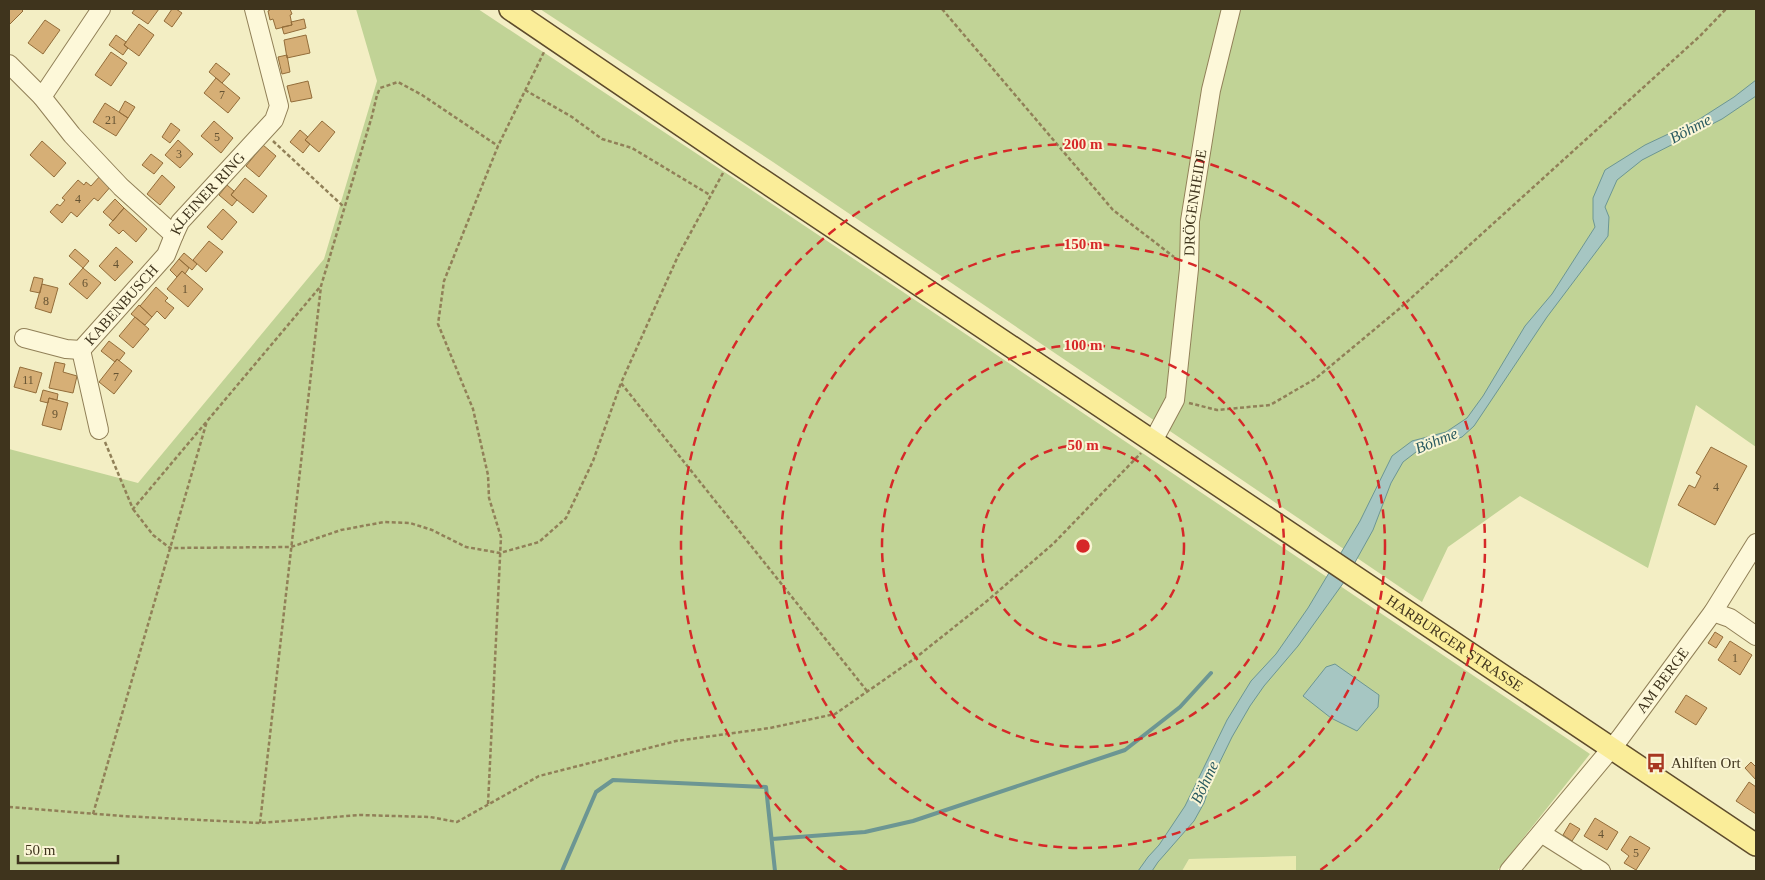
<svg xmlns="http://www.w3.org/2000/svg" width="1765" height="880" font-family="'Times New Roman',serif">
<rect width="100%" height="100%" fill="#f3eec4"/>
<path fill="#e9eab0" d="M1297,856L1296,871H1182L1189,859Z"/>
<path fill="#c1d396" d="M356,9H478L738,181L1590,754L1497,871H1296V856L1189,859L1182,871H9V449L138,483L324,259L377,81Z
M540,9H1756V447L1696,405L1648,568L1520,496L1448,547L1422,602L773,162Z"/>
<path fill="#a6c6c2" stroke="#6c9693" d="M1756,80V96L1722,119L1642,160L1617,180L1605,207L1609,217L1608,236L1547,317L1474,426L1462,437L1416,452L1403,462L1391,483L1373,530L1344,582L1298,646L1264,686L1250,706L1232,737L1213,776L1204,803L1194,821L1158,862L1152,871H1138L1148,857L1159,845L1185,806L1227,720L1251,681L1276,654L1308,608L1360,521L1392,456L1412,441L1446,432L1467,418L1483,396L1525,326L1552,294L1595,227L1593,219V198L1605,170L1645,145L1698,120L1734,97Z
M1335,664L1379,695L1378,707L1357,731L1331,718L1303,696L1326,667Z"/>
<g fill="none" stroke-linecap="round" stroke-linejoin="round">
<path stroke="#6c9693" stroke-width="4" d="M772,839L865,832L913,821L1125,750L1180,707L1211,673
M562,871L596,792L613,780L766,787L775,871"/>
</g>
<path fill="#d6af76" stroke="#936d3a" d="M9,9H21L23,11L9,25Z
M135,9H159L148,24L132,13Z
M172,9H176L182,13L172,27L164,21Z
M270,9H290L292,14L290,15L292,25L276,29L273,19L270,20L268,11L270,10Z
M304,19L306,28L284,34L282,27L292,25L291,22Z
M45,20L60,30L43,54L28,43Z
M139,24L154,35L139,56L124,45Z
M116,35L126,42L124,45L128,48L123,55L109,45Z
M306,35L310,53L287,58L284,40Z
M111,52L127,63L111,86L95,75Z
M287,55L290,72L282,74L278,57Z
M216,63L230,74L222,83L209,72Z
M216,78L240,98L228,113L204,93Z
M308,81L312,98L291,102L287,86Z
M125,101L135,107L128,118L119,112Z
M105,103L128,118L116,136L93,122Z
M214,121L233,138L221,153L201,136Z
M322,121L335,132L319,152L305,140Z
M171,123L180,130L170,143L162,137Z
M300,130L308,137L305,140L310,144L303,153L290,142Z
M178,140L193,154L180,168L165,155Z
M42,141L66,163L54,177L30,155Z
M263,145L276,156L259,177L246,166Z
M151,154L163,163L154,174L142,165Z
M101,175L112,185L98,201L94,198L77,217L71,212L62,223L50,212L57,204L60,206L65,200L62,198L78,180L84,185L86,182L91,186Z
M162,175L175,187L160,205L147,194Z
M245,178L267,196L253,213L231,195Z
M227,185L234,191L231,195L237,200L232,206L219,195Z
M115,199L124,208L113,221L103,212Z
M124,208L147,229L136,242L123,230L119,234L109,225Z
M223,209L237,222L222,240L207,227Z
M209,241L223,252L206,272L193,260Z
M116,247L133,262L115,281L99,266Z
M75,249L89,261L83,268L69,256Z
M184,253L197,264L192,270L179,259Z
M179,259L189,268L185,274L182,271L177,277L170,270Z
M83,268L101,283L87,299L69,284Z
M182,271L203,289L188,307L167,289Z
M34,277L43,279L40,293L30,291Z
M42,284L58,288L51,313L35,308Z
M156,287L168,298L165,301L174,308L165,319L157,311L152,317L140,306Z
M139,305L152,317L145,325L131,314Z
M135,317L149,329L133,348L119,336Z
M109,341L125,353L119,361L117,359L115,362L101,351Z
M117,359L132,371L114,394L99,382Z
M55,362L65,364L63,372L77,376L73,393L49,388Z
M20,367L42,373L36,393L14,387Z
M43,390L58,394L57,400L49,398L48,403L40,401Z
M49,398L68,403L61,430L42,425Z
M1711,447L1747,466L1715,525L1678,505L1689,485L1695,488L1701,476L1696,473Z
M1715,632L1723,637L1716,648L1708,643Z
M1730,641L1752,655L1740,675L1718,660Z
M1686,695L1707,708L1696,725L1675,712Z
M1751,762L1756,767V780L1745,768Z
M1749,782L1756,787V814L1736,801Z
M1595,818L1618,832L1607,850L1584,836Z
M1570,823L1580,829L1572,841L1563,835Z
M1630,836L1650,848L1636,870L1624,863L1629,856L1621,850Z"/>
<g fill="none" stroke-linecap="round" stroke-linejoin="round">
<defs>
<g id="minor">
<path d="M9,64L42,97L101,9"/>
<path id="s1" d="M42,97L72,135L121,187L174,235L180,222L274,120L279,106L254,9"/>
<path id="s2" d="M24,338L66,349L81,350L166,255L174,235"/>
<path d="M81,350L99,430"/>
<path id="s3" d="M1153,441L1175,400L1189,269L1190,221L1211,90L1231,9"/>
<path d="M1713,612L1730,618L1756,636"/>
<path d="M1541,833L1601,871"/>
<path id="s4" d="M1509,871L1620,738L1713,612L1756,543"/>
</g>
<g id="major">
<path id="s5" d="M510,9L731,159L1756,845"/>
</g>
</defs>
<use href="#minor" stroke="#918058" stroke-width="20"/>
<use href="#major" stroke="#5e4c2c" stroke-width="24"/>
<path stroke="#918058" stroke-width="2.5" stroke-dasharray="4 2.5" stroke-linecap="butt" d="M942,9L1113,210L1174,257
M525,90L572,117L602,139L632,148L710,195
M273,141L344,207
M723,173L678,256L621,383L867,691
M1189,403L1217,410L1270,405L1315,379L1399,309L1700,36L1726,9
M105,442L133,509L320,287
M133,509L153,535L170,548L291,547L341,530L384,522L410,523L432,530L466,547L500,553L539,542L566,518L593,461L621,383
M488,804L501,537L489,498L488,475L473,409L438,324L444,281L498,146L544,52
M9,807L122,816L260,823L360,815L430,817L457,822L539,776L676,741L770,728L835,714L914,659L987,601L1053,544L1141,453
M93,814L207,421
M260,823L321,286L372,116L377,95L380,88L398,82L422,95L498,146"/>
<use href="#minor" stroke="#fdf8d9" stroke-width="18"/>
<use href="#major" stroke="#faed99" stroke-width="21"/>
</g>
<g fill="none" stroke="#d62828" stroke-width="2.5" stroke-dasharray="9 6">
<circle cx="1083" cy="546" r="101"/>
<circle cx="1083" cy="546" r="201"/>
<circle cx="1083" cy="546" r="302"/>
<path d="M847 871A402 402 0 1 1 1319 871"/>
</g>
<defs>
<symbol id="bus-bare" viewBox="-9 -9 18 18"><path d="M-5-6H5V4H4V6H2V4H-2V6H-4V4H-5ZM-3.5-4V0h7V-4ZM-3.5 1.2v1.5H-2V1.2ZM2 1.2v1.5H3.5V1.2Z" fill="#a73720" stroke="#faf5d5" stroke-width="2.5" paint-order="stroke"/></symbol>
</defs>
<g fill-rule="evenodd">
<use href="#bus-bare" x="1642" y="749" width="28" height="28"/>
</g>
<g text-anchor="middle" stroke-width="4" stroke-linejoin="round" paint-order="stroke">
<g font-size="12" fill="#655333">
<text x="222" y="99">7</text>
<text x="111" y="124">21</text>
<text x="217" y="141">5</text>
<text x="179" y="158">3</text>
<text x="78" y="203">4</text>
<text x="116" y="268">4</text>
<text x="85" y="287">6</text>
<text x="185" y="293">1</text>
<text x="46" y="305">8</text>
<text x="116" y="381">7</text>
<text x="28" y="384">11</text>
<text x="55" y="418">9</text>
<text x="1716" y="491">4</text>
<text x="1735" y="662">1</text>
<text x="1601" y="838">4</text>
<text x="1636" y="857">5</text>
</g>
<g font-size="15" fill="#3f341d" stroke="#faf5d5">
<text dy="5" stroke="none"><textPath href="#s1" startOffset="245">KLEINER RING</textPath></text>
<text dy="5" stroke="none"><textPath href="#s3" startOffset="245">DRÖGENHEIDE</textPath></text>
<text dy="5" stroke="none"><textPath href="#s2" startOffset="119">KABENBUSCH</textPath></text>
<text dy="5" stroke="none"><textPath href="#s5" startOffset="1138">HARBURGER STRASSE</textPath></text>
<text dy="5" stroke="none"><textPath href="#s4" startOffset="245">AM BERGE</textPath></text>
</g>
<g font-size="15" fill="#3f341d" stroke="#faf5d5" text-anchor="start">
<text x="1671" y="768">Ahlften Ort</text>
</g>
<g font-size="16" font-style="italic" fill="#2b5b61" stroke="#faf5d5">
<text transform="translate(1690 128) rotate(-28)" y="6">Böhme</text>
<text transform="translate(1436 440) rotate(-22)" y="6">Böhme</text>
<text transform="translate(1204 782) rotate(-65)" y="6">Böhme</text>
</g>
</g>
<circle cx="1083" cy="546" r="8" fill="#d62828" stroke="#faf5d5" stroke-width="2.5"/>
<g font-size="15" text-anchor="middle" font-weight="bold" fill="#d62828" stroke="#faf5d5" stroke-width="4" stroke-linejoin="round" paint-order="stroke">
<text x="1083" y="149">200 m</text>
<text x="1083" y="249">150 m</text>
<text x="1083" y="350">100 m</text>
<text x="1083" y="450">50 m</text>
</g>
<rect width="1765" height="880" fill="none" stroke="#3f341d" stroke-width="20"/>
<path d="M18 855v8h100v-8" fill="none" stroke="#3f341d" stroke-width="2.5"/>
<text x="25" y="855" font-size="15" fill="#3f341d" stroke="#faf5d5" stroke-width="4" paint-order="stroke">50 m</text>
</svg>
